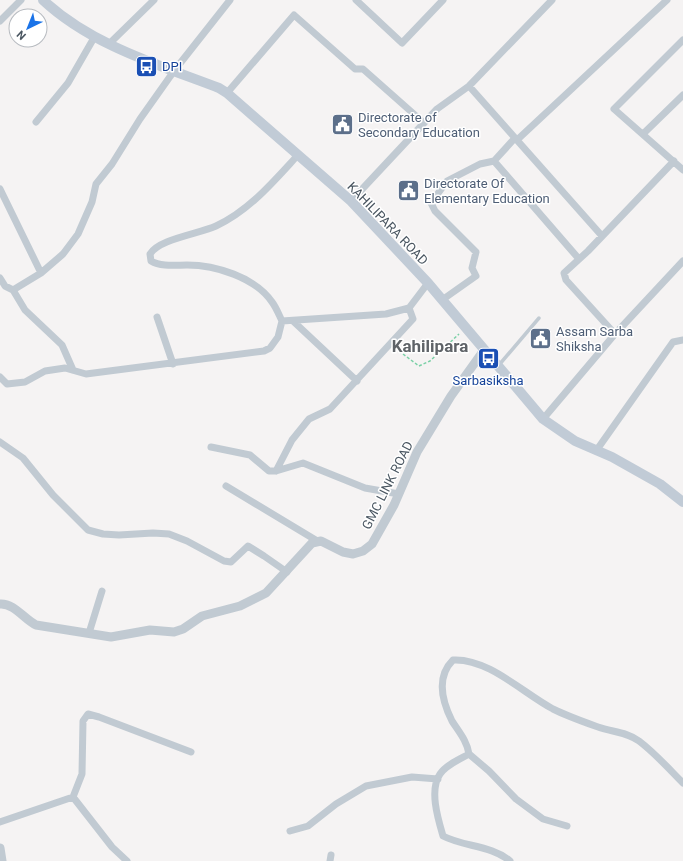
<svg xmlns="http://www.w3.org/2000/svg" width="683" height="861" font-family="Roboto,sans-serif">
<rect width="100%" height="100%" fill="#f5f3f3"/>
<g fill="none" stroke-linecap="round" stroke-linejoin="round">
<path stroke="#7ad0a6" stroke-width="1.5" stroke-dasharray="3 2" stroke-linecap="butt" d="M395,348L419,366L430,361L459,334"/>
<path stroke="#c1cad2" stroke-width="3.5" d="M499,365L539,318"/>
<path stroke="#c1cad2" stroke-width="7" d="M356,0L402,43L443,0
M0,21L21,0
M683,40L614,109L683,170
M110,43L154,0
M469,86L602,236
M227,93L294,15L355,69H363L424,123
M36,122L68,83L95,36
M644,133L683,95
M517,140L667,0
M494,161L579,259
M0,189L41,273
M351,201L437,109L469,86L552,0
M0,278L5,286L13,290L41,273L63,254L78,234L92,202L96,184L112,164L140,119L174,71L230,0
M13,290L25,310L62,345L73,370
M442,300L476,276L472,268L476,252L435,211L431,203L447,181L480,164L494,161L515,138
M157,317L173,364
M282,321L386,314L409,308L428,283
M293,321L357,381
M615,334L566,280L564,273L588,251L674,161
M0,377L7,384L25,382L45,371L65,368L86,374L264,351L270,348L278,337L282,321C279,315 276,307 272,302C255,277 215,265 187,265C176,265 161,267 151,261L150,254C159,239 198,234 216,226C249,211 274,181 298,155
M543,419L615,334L683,261
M0,442L23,458L53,495L88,530L103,534L119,535L153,533L169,534L187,541L224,561L231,562L248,546L264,556L287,572
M211,447L250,455L269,471H276L303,463L365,488L399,494
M596,451L673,342L683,340
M276,471L292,440L309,419L330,409L413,319L409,308
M226,486L319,542
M89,633L102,591
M469,754L489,771L516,799L543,819L567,826
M73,797L112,847L127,861
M0,822L73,797L82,774L83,721L88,714L99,717L191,752
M290,831L308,826L336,804L366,786L412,777L438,779
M330,861L331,855
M510,861C491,845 464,847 443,836C438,819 429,790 440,774C446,765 460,759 469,754C467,741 459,732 452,721C442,701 436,677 453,660C488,658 523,693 553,709C567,716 584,722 598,727C612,732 627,732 639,741C655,753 669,769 683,783"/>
<path stroke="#c1cad2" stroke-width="9" d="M0,604C14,603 24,619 36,625L111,637L150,630L174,632L183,629L202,616L240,606L266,593L312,543L321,541L343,552L353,554L363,551L372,544L394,505L417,452L451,396L484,350
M0,848L2,861"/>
<path stroke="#c1cbd6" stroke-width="10" d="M43,0C91,45 159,65 219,88L227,93L351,201L428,283L543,419L575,441L612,457L660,484L683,502"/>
</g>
<defs>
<symbol id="bus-square" viewBox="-11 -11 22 22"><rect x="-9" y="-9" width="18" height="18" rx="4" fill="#1a4fb4" stroke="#fff"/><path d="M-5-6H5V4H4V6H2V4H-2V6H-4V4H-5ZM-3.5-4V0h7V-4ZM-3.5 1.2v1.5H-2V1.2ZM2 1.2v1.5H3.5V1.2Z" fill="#fff"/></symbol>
<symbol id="civic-square" viewBox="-11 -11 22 22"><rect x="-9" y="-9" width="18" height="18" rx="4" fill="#5c6f8a" stroke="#fff"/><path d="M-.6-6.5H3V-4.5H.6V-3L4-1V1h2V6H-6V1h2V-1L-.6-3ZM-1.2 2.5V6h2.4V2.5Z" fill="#fff"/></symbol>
</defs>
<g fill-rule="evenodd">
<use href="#bus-square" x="134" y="54" width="25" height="25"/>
<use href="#civic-square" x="330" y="112" width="25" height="25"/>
<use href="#civic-square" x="396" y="178" width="25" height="25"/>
<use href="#civic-square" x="528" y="326" width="25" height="25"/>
<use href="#bus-square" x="476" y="346" width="25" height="25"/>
</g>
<g text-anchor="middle" stroke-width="3" stroke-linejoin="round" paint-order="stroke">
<g font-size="13" fill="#164399" stroke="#fff" text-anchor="start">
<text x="162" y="71">DPI</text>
<text x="488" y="385" text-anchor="middle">Sarbasiksha</text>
</g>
<g font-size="13" fill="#4e5e75" stroke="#fff" text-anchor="start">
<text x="358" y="122">Directorate of<tspan x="358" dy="15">Secondary Education</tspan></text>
<text x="424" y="188">Directorate Of<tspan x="424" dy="15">Elementary Education</tspan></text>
<text x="556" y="336">Assam Sarba<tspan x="556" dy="15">Shiksha</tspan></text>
</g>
<g font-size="13" fill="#4a5661" stroke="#fff">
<text transform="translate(388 223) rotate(46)" y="5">KAHILIPARA ROAD</text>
<text transform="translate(387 485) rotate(-63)" y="5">GMC LINK ROAD</text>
</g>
<g font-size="17" font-weight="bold" fill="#5f6368" stroke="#fff">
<text x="430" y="352">Kahilipara</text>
</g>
</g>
<g transform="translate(28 28) rotate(223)"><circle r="19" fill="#ffffff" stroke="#b7bbc0"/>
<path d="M0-3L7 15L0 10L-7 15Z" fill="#1a73e8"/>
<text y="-6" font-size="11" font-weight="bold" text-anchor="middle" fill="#4a5661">N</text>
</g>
</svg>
